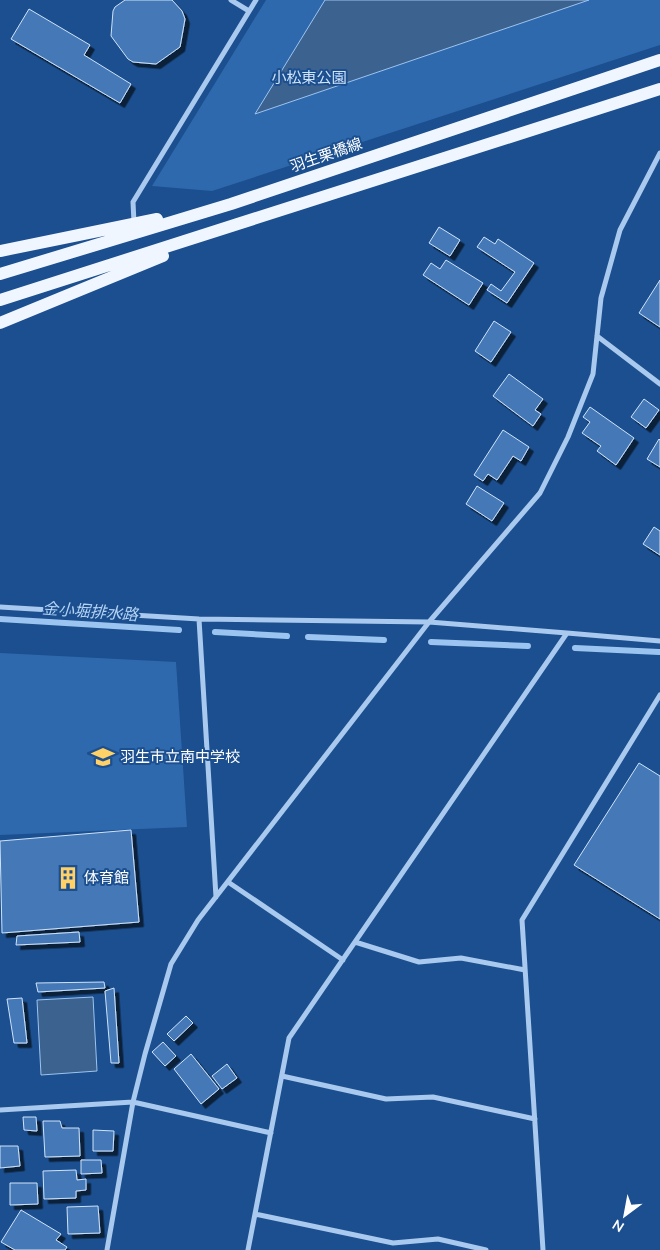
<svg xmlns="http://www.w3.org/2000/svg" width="660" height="1250" font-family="'Nunito Sans','Noto Sans JP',sans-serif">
<defs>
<filter id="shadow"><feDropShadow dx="4.5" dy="4.5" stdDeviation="0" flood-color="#0009"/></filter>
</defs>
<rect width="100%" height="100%" fill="#1b4f8f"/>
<path fill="#2e69ad" d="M266,0H660V45L212,191L152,186Z
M0,653L176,662L187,827L0,835Z"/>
<path fill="#3c6290" stroke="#9cc4f0" d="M325,0H589L255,114Z
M93,997L97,1071L41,1075L37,1000Z"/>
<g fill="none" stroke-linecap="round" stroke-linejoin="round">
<path stroke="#9cc4f0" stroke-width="6" d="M0,619L179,630
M215,632L287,636
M308,637L384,640
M431,642L528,646
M575,648L659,652"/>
</g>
<path fill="#4478b7" stroke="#cfe3fa" filter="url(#shadow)" d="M125,0H172L182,11L185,19L180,47L156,64L133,62L128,59L111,36L113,11L115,7Z
M29,9L90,45L84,55L131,84L120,103L11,39Z
M439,227L460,240L450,256L429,243Z
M484,237L495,244L498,239L534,263L507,303L487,290L491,284L501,291L515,272L477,247Z
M446,260L483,283L469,305L423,275L431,263L440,269Z
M660,280V327L639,313Z
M494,321L511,332L491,362L475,351Z
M509,374L543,399L535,410L541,414L533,426L493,396Z
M644,399L659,410L646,428L631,417Z
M590,407L634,438L616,465L597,451L601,446L582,433L590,422L583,417Z
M503,430L529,447L521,461L513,456L497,480L488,474L483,481L474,475Z
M659,439L660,440V467L647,459Z
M477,486L504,503L492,521L466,504Z
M654,527L660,531V555L643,544Z
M639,763L660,776V919L574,865Z
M131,830L139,922L2,933L0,841Z
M79,932L80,942L16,945L17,936Z
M104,982L105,988L38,992L36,983Z
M114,988L119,1063H111L105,991Z
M22,998L27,1043H14L7,999Z
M186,1016L193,1023L174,1041L167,1034Z
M163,1042L176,1056L165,1066L152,1052Z
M191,1054L219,1089L201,1104L174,1069Z
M227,1064L237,1078L222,1089L212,1076Z
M23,1117H36L37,1131L24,1130Z
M43,1121H60L62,1128H79L80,1156L45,1157Z
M93,1130L114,1131L113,1151H93Z
M0,1146H18L20,1166L0,1168Z
M81,1160H101L102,1173L81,1174Z
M76,1170L77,1180L86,1179V1190L76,1191V1198L44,1199L43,1171Z
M10,1183H37L38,1204L10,1205Z
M98,1206L100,1233L68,1234L67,1207Z
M21,1210L61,1234L56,1240L67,1247L65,1250H15L1,1242Z"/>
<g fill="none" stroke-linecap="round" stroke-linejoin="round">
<path stroke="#a9c9ee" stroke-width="5" d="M231,0L249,11
M134,223L133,202L256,0
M597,336L660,384
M0,607L199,619L429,622L567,633
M199,619L216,897
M228,882L343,960
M355,942L419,962L461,958L525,970
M282,1076L386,1099L433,1097L535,1119
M0,1110L133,1102L271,1133
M255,1214L393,1243L438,1239L486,1250
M107,1250L133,1102L145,1054L171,964L198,920L429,622L540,493L568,437L593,374L601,298L620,230L660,153
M248,1250L289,1038L567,633L660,641
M543,1250L522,920L660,695"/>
<path stroke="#f0f6ff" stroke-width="12" d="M0,251L157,219
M0,274L231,204L660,60
M0,300L660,89
M0,323L163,256"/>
</g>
<defs>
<symbol id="school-bare" viewBox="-9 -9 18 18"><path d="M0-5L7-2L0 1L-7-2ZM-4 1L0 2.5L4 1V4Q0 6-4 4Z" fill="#ffd166" stroke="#1b4f8f" stroke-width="2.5" paint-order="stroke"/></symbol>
<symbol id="building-bare" viewBox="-9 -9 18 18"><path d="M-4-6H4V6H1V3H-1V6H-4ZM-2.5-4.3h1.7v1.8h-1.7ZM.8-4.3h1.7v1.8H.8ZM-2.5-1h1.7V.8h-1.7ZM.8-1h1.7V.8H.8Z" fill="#ffd166" stroke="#1b4f8f" stroke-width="2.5" paint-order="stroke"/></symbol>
</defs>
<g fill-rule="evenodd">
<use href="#school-bare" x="87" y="741" width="32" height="32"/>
<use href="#building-bare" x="52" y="862" width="32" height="32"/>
</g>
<g text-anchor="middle" stroke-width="4" stroke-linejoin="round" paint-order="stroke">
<g font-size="15" fill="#cfe3fa" stroke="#1b4f8f">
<text x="309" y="83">小松東公園</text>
</g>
<g font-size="15" fill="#fff" stroke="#1b4f8f">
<text transform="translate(326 155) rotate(-19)" y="5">羽生栗橋線</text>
</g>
<g font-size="15" fill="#fff" stroke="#1b4f8f" text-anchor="start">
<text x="120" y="762">羽生市立南中学校</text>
<text x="84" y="883">体育館</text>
</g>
<g font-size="16" font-style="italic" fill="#b5d3f5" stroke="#1b4f8f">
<text transform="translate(90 611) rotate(4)" y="6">金小堀排水路</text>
</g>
</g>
<g transform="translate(625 1215) rotate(212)" stroke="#1b4f8f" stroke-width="4" paint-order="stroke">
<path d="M0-4L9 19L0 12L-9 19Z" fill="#ffffff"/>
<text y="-8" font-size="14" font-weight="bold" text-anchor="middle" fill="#ffffff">N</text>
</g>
</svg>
